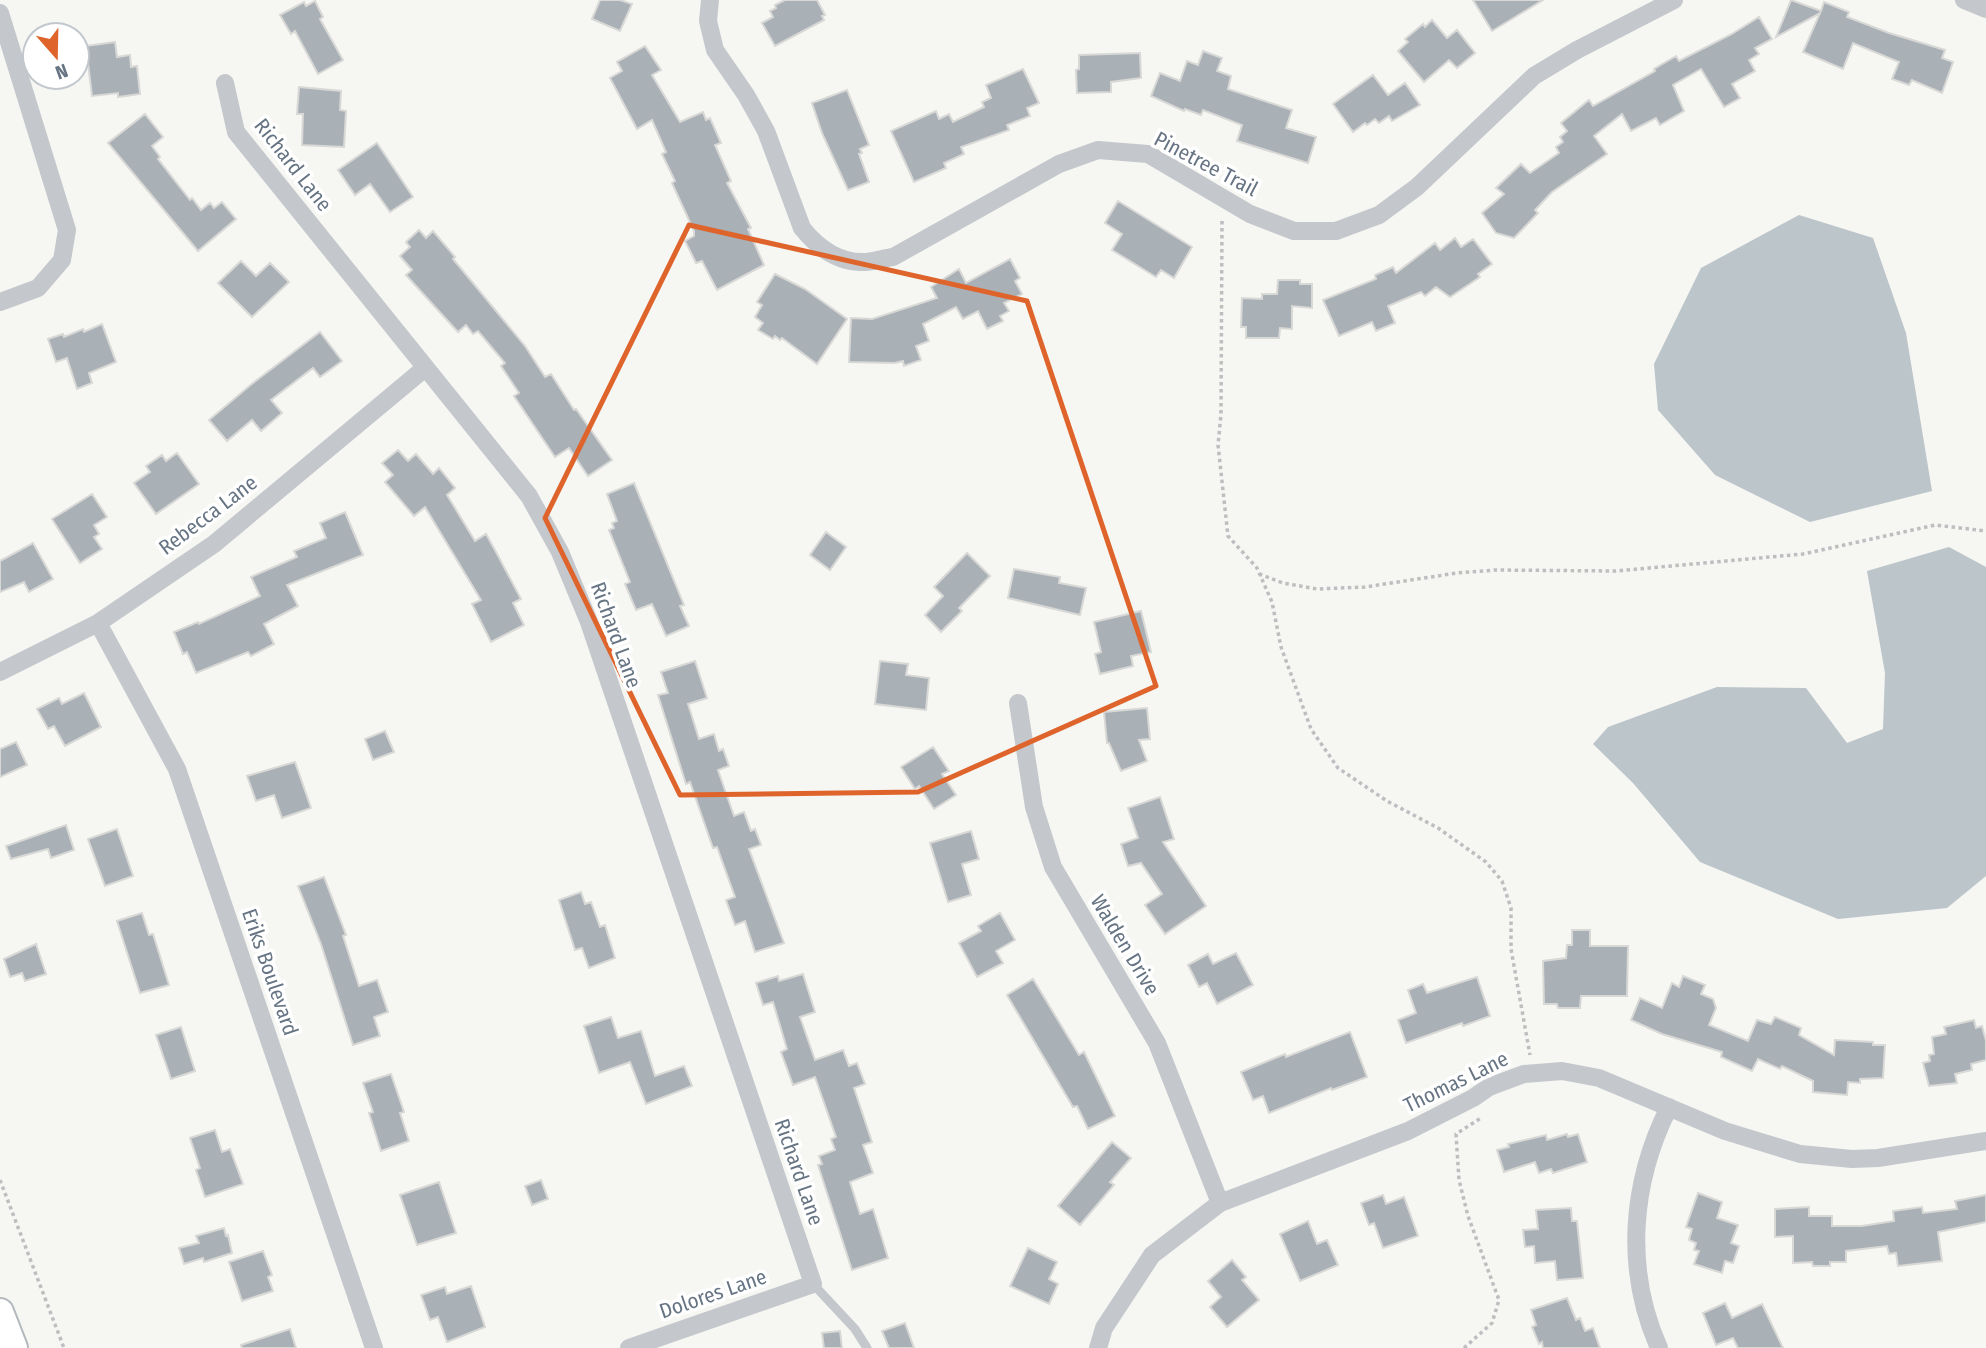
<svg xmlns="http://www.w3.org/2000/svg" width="1986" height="1348" font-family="'Fira Sans Condensed',sans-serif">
<rect width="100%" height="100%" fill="#f6f6f3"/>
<path fill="#bcc5ca" d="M1799,215L1873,238L1906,333L1932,491L1810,522L1715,475L1658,410L1654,364L1701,268Z
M1949,547L1986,567V876L1947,908L1838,919L1700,862L1633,783L1593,744L1608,727L1717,687L1806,688L1847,743L1883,729L1885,673L1867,571Z"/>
<path fill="#a9b0b6" stroke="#d8d8d6" stroke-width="2" d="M600,0H620L632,4L620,31L592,19Z
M785,0H817L825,15L822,16L824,20L775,46L762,23L773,17L770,11L776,8L775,5Z
M1473,0H1543L1492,31Z
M1791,0L1821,11L1824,2L1849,12L1847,17L1889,33L1945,50L1942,58L1953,62L1942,93L1912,80L1909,85L1892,79L1899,62L1853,43L1843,69L1803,52L1820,13L1776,37Z
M315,1L323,17L320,19L343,60L318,74L295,31L291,34L280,15L304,2L306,6Z
M1759,17L1772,39L1755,48L1759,54L1749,60L1755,71L1732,84L1740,98L1724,107L1701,69L1673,85L1684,111L1660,125L1656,118L1631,131L1622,114L1594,136L1607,154L1552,192L1535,210L1538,213L1514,238L1496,233L1482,213L1504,194L1496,188L1521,164L1530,173L1559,153L1556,147L1563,142L1560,137L1567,131L1561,123L1589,100L1593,106L1655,71L1654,69L1676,56L1679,61L1732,34Z
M1432,20L1447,38L1457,30L1475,53L1457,68L1449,60L1424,82L1398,51L1408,42L1405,39L1423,24L1425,27Z
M115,42L117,57L130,55L131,67L137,66L140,94L118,97V93L92,96L86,46Z
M645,46L661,70L652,75L680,122L703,112L706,120L710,118L721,143L715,145L731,181L727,183L751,228L748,229L764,265L717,290L702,261L696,263L685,241L694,236V231L672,183L675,181L662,154L666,152L652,120L637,129L610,78L622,71L617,62Z
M1203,51L1222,58L1217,71L1231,76L1228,89L1292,110L1286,128L1316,137L1308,163L1237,141L1242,125L1203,110L1201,115L1185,109L1184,111L1151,96L1160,73L1180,81L1187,61L1198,65Z
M1140,53L1141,78L1111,82V92L1077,93L1076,70L1079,69V55Z
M1023,69L1039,103L1027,108L1030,116L1007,125L1009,130L961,147L964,154L944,163L946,168L914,182L891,131L936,111L939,119L949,114L953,122L984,107L982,102L991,98L986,85Z
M1373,75L1388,95L1405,83L1420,105L1392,121L1389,116L1379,123L1375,119L1367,125L1365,123L1353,132L1333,104Z
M299,87L341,91L340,110L346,111L344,147L302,145L303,114H297Z
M847,90L869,145L860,149L862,153L859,154L869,182L848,190L822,133L812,103Z
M145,114L163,137L152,146L160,157L158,159L190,200L192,198L201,210L210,203L214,208L222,202L236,219L198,251L108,143Z
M377,143L413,197L390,212L370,184L355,195L338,170Z
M1118,201L1192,247L1174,278L1161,270L1156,277L1112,250L1122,234L1105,223Z
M419,230L426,238L433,231L455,257L453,259L525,346L545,377L551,374L574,410L576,409L612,460L588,476L569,448L555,457L514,396L519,393L501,366L505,363L478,331L473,334L466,325L458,332L406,275L412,270L400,256L410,247L406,242Z
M1455,238L1461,247L1473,239L1492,264L1478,274L1480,277L1450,297L1436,287L1425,296L1421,292L1388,306L1395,323L1376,331L1372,322L1339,336L1323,300L1376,279L1375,275L1393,267L1396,273L1435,243L1440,250Z
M1010,259L1020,278L1015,281L1022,294L1004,303L1009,311L1000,316L1003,321L987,329L978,311L963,319L956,307L923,324L929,341L916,346L921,360L904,366L903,361L895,363L849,362L851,318L872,319L937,298L931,287L959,269L966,283Z
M241,261L256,276L270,263L289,282L252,317L218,283Z
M775,274L805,289L847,319L817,364L782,338L780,340L775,336L773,339L758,330L763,323L755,317L762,305L757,302Z
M1278,280H1300V284H1312V308L1292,306V329L1280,328L1279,338H1246V327H1241L1242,298L1262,299V294H1277Z
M102,324L116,362L89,373L92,383L77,389L67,358L56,362L48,339L63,334L64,337L83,329L84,332Z
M320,332L342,361L320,377L313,368L271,400L282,413L261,431L252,420L227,441L209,420L253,383Z
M398,450L408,461L416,454L433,474L439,468L455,488L447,495L475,541L486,534L496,552L521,599L513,603L524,625L491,642L472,604L481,600L425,507L414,516L385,482L393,475L382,463Z
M177,453L199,484L156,514L134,483L150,472L146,466L162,455L166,461Z
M634,483L684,605L680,606L689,626L666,636L652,604L636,610L625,584L630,582L609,530L614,528L612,523L617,521L607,494Z
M92,494L107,517L94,525L99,534L94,537L102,549L80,563L52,519Z
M345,512L363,555L287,585L298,606L264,624L274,644L251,656L248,652L196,673L187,652L183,654L174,632L198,622L199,624L260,596L251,577L297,557L294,551L326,538L320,523Z
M826,532L846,547L830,570L810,555Z
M33,543L53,579L29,592L24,582L0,592V561Z
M967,553L990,576L959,608L962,611L941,632L925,615L943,596L934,587Z
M1014,569L1060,577L1059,583L1086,588L1080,615L1008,598Z
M1141,611L1151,652L1131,656L1133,666L1100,674L1095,654L1101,652L1094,622Z
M695,661L707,698L688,704L699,739L714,734L719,751L723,749L729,766L718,770L734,816L744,812L751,831L755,829L761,845L749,849L784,943L755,952L745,921L735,925L726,900L735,897L717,847L713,848L690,782L686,784L658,695L668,693L661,672Z
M880,661L908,664L906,675L929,678L926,710L875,704Z
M84,693L101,727L65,746L54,726L48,729L37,709L59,698L62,704Z
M1147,708L1150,739L1139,740L1147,761L1121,771L1109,743H1107L1104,712Z
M385,731L394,752L373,760L365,739Z
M16,742L27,765L0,777V749Z
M933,747L949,771L942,774L956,795L934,809L919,786L915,789L901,767Z
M295,762L311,808L282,818L274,795L256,801L247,776Z
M1160,797L1174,839L1163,842L1206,906L1165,934L1145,905L1162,894L1141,863L1128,866L1121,844L1138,838L1128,808Z
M66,825L74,850L51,858L48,849L11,859L6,846Z
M117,829L133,876L105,886L88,839Z
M971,831L979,859L962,864L971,895L948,902L930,843Z
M324,877L346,935L343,936L359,986L377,980L388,1012L374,1017L380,1036L353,1045L321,944L298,886Z
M581,892L585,904L591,902L600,927L605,925L615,958L589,968L582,948L575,950L559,900Z
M142,913L149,935L153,934L169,985L140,993L117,921Z
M1000,913L1015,940L996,951L1003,963L977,977L959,943L981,931L978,926Z
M1572,930H1590V946H1628L1627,996H1581L1580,1008H1558L1557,1004H1544L1543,961L1566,958L1567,945H1572Z
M36,944L46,974L25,981L22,973L10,977L4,959Z
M1236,953L1253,985L1217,1004L1207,983L1199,987L1188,965L1208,954L1213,964Z
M803,974L815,1012L800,1017L815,1060L843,1050L849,1066L857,1063L865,1084L854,1088L872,1142L863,1145L873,1173L850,1182L860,1214L873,1209L888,1258L852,1270L818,1165L822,1164L819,1156L835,1150L831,1139L836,1137L815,1077L793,1085L781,1052L787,1049L773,1002L763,1005L756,983L778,976L779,981Z
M1683,976L1705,985L1701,994L1713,999L1716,1008L1709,1025L1748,1041L1757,1020L1771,1024L1775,1017L1801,1028L1799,1035L1834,1055L1835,1040L1873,1042V1045H1885L1883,1078L1860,1079V1083L1848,1082L1847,1095L1813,1092V1081L1782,1066L1780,1069L1758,1059L1752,1071L1721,1057L1722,1052L1662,1034L1631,1020L1640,998L1662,1008L1672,983L1679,987Z
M1477,977L1490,1016L1463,1026L1462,1023L1406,1043L1398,1020L1416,1013L1408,990L1423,984L1427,993Z
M1033,979L1079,1055L1084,1052L1115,1116L1088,1129L1077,1106L1073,1107L1007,995Z
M611,1017L618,1038L641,1031L655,1076L684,1066L692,1086L646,1104L630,1062L599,1073L584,1026Z
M1974,1020L1976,1028L1982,1026L1986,1041V1060L1971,1064L1972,1070L1955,1074L1957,1083L1929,1086L1923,1063L1930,1061L1929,1055L1934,1054L1932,1037L1946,1034L1944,1027Z
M181,1027L195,1071L171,1079L156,1035Z
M1350,1032L1367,1077L1332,1090L1331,1088L1269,1113L1263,1096L1253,1100L1241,1072L1285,1054L1286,1057Z
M391,1074L404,1112L400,1113L409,1141L381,1151L369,1113L373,1112L363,1083Z
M215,1130L222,1152L230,1149L243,1184L205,1197L196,1170L200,1168L190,1138Z
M1567,1134L1568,1137L1578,1134L1587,1162L1553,1173L1551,1169L1539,1173L1535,1162L1504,1172L1497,1150L1509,1147L1508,1144L1546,1135L1547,1140Z
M1112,1142L1131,1158L1110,1182L1114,1185L1080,1225L1058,1206Z
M541,1180L548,1199L532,1205L525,1186Z
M439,1182L456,1233L417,1245L400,1195Z
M1698,1193L1722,1202L1717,1218L1738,1225L1731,1243L1739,1246L1733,1263L1725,1261L1722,1273L1694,1264L1699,1251L1694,1250L1696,1243L1689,1240L1692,1229L1686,1227Z
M1383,1195L1386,1204L1404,1197L1418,1236L1383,1248L1374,1223L1369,1225L1361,1203Z
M1986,1195V1222L1938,1232L1942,1261L1898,1266L1896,1253L1889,1254L1887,1246L1846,1251V1262H1830V1266H1813L1812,1262L1793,1263V1236L1775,1237V1209L1809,1207V1216H1832V1226H1862L1894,1221L1893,1211L1922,1207L1923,1213L1957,1209L1955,1201Z
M1571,1208L1572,1221H1577L1583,1278L1557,1280L1555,1261L1535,1263L1534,1246L1525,1247L1523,1230L1538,1229L1536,1210Z
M1308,1221L1317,1244L1327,1240L1338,1265L1300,1281L1280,1234Z
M224,1228L226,1236L228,1235L232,1253L204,1262L203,1258L184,1264L179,1248L199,1243L196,1236Z
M1028,1248L1057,1262L1049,1279L1058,1284L1049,1304L1010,1286Z
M263,1251L272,1275L268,1277L273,1291L242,1301L229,1262Z
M1232,1260L1246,1277L1242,1280L1259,1300L1227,1327L1210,1307L1221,1297L1208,1281Z
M471,1286L485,1327L447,1342L438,1317L430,1320L421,1295L445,1287L447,1294Z
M1567,1298L1576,1320L1580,1318L1585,1331L1593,1328L1600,1348H1543L1542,1342L1539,1344L1532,1327L1536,1325L1531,1310Z
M1725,1303L1732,1318L1762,1304L1783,1348H1738L1733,1338L1716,1345L1703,1313Z
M905,1323L914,1348H889L882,1331Z
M290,1329L296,1348H242L241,1345Z
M840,1331L842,1348H824L822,1333Z"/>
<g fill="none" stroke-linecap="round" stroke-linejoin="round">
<defs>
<path id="secondary" d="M0,1312L14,1348"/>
</defs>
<use href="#secondary" stroke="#b4b9bd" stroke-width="30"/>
<path stroke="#bcbec0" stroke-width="3.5" stroke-dasharray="3.5 3.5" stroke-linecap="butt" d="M1222,221L1221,414L1218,445L1228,536L1257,568L1272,602L1281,647L1311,729L1338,768L1387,801L1438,828L1486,862L1502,881L1511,908V949L1530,1055
M1259,574L1283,583L1317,589L1365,587L1457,573L1495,570L1616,571L1803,554L1935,525L1986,531
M0,1180L64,1348
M1464,1348L1492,1323L1499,1300L1468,1216L1459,1180L1456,1134L1481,1118"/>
<path stroke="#c4c7cb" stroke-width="9" d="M813,1284L855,1329L867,1348"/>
<path stroke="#c4c7cb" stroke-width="18" d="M710,0L708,21L715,50L746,95L766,131L802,228C818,248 839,263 865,262C874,262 884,258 893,257L1059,164L1098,150L1148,154L1250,214L1294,231H1336L1379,215L1417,187L1534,76L1577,50L1674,0
M1964,0L1986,9
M0,13L67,230L62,260L38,288L0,302
M225,83L236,132L529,496L560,552L589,622L813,1284L629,1348
M98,623L177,769L374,1348
M0,672L98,623L214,544L425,368
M1018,703L1034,807L1053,867L1157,1043L1220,1203
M1098,1348L1104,1328L1152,1255L1220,1203L1408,1131L1473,1098L1489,1087L1524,1074L1562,1071L1599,1078L1725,1131L1800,1154L1852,1159L1878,1158L1986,1141
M1659,1348C1624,1269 1631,1183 1669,1107"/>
<use href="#secondary" stroke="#fff" stroke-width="26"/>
</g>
<path fill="none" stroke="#de642c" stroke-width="5" stroke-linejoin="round" d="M689,225L1027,301L1156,686L918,792L680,795L545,518Z"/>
<g text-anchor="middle" stroke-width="7" stroke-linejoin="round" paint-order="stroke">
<g font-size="21" fill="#667483" stroke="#fff">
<text transform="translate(1206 164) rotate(28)" y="7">Pinetree Trail</text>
<text transform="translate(293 165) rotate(52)" y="7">Richard Lane</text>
<text transform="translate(208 515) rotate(-37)" y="7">Rebecca Lane</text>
<text transform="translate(616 635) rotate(70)" y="7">Richard Lane</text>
<text transform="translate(1125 945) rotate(59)" y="7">Walden Drive</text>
<text transform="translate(270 972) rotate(71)" y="7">Eriks Boulevard</text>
<text transform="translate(1456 1082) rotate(-26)" y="7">Thomas Lane</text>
<text transform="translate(799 1172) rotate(71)" y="7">Richard Lane</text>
<text transform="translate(713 1294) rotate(-19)" y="7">Dolores Lane</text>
</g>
</g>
<g transform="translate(56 56) rotate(160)"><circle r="33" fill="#ffffff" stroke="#c2c7cd" stroke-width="2"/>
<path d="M0-5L12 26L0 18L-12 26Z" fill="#de642c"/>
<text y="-10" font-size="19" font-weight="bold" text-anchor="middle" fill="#667483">N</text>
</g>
</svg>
